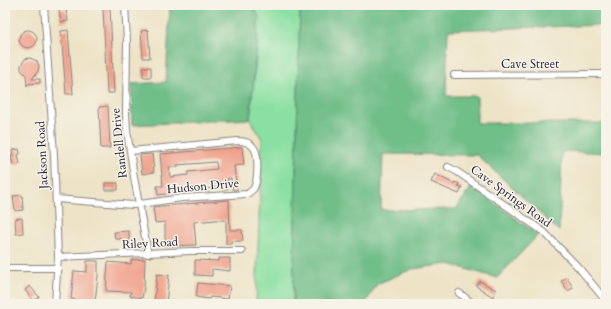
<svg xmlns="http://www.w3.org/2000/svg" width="611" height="309" font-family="Cardo,serif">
<rect width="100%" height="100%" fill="#f7f3e8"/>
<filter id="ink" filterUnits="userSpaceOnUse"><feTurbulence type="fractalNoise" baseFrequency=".025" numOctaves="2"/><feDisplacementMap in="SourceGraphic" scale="8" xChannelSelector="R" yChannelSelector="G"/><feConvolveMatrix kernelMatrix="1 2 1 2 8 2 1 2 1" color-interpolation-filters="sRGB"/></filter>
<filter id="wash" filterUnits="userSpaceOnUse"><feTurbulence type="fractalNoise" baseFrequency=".012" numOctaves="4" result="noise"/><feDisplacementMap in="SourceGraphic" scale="16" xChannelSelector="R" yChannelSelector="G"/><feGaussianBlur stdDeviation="0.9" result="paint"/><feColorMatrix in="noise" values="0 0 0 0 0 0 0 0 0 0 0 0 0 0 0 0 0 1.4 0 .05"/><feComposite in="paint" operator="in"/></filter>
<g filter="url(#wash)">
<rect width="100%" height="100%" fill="#ede3c6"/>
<path fill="#8ae0a2" stroke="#56816e" d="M244,5H300L293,304H256L262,139L250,119L258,39L255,10Z"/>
<path fill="#6fbe88" stroke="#487062" d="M170,5H244L255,10L259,17L250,119L132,125L131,84L166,82Z
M300,5H606V25L448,30L446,96H477V123H606V153L562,151L559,231L477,155L383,154L381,210L456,209L472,186L538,235L497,278L449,264L412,269L377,284L365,304H293Z"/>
<g id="blocks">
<path fill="#f09b85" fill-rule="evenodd" d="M110,7L114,93H107L103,8Z
M66,9L68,21L61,22L59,10Z
M19 39a9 9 0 1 1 18 0a9 9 0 1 1-18 0Z
M68,30L73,94H66L61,31Z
M148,30L150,58H143L141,31Z
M30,58L37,61L39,66L38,71L32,79H40V83L28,84L27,86L26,75L21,70V65L25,59Z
M143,67H151V77H143Z
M108,106L110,148H101L99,107Z
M242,147L244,165L234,166L237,190H233L231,178L227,179L228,189H222V187L158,195L157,186H163L160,154ZM216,162L217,169L188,172V175L170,177L169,167H178L177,165Z
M19,149L20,154L18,155L20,164L13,165L11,156H13L12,150Z
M152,154L154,172L142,174L140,155Z
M435,174L454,184L455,182L459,184L458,186L462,187L459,194L431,182Z
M105,183H118V190H105Z
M22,195L23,210L15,211L13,196Z
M229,200L230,230H242L243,241H231V244H226V220H216L194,222L196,245L165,246V222L155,223L153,207Z
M22,218L23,233L16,234L15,219Z
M129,231V242H122V239H115L114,232Z
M219,258H230V271L212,269V276L195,275V260L219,261Z
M145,259L144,287L142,298L130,296L131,292L106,291L108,262L131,264V260Z
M87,261H98V276L95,302L71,299L74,271L87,272Z
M157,274L169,275L166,303H154Z
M567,277L573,288L568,291L561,281Z
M480,281L496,290L493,297L476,286Z
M198,283L230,286L228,299L210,297L209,299L196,297Z
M30,286L39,297L34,301L25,290Z"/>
</g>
</g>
<g filter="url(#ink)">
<use href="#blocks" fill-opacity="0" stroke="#888280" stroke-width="1"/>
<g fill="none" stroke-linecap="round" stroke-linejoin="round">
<defs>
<path id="minor" d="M44,5L54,155L58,257L55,304
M125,5L127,41L126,114L127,131L134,177L148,254
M454,75L606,74
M448,167L456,171L544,232L579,268L606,301
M56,199L133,205L182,198L247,194C250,192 252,191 254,188C258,180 259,155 254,148C250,142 244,141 238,141L130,151
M58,257L191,251H242
M5,268H58
M459,293L466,298L473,304"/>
</defs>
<use href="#minor" stroke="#888280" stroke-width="8"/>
<use href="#minor" stroke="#fff" stroke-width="6"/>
</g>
</g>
<g text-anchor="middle" stroke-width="3" stroke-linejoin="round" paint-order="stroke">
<g font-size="12" fill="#22223b" stroke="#f7f3e8">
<text x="530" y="68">Cave Street</text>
<text transform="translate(119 143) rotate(-96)" y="4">Randell Drive</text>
<text transform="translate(42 155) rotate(-93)" y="4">Jackson Road</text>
<text transform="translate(203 186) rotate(-5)" y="4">Hudson Drive</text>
<text transform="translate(511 196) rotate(36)" y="4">Cave Springs Road</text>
<text transform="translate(150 243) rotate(-3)" y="4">Riley Road</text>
</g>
</g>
<rect width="611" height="309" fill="none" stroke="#f7f3e8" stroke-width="20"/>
</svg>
